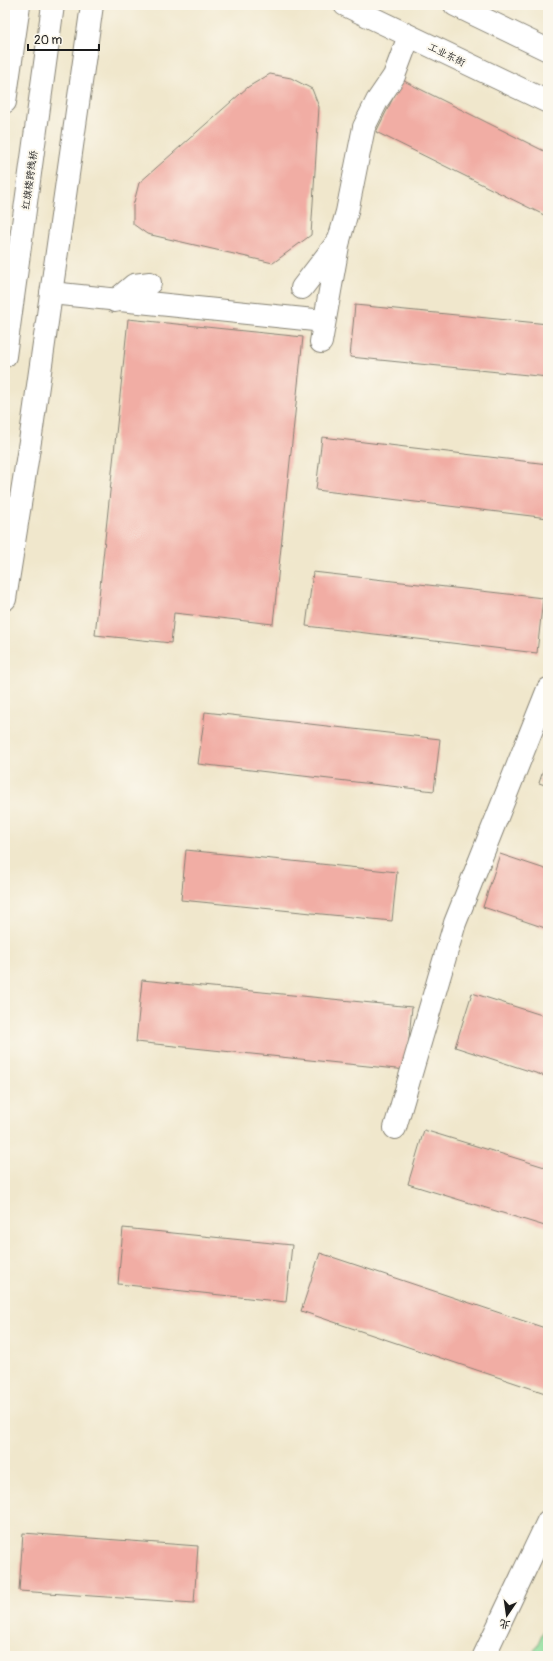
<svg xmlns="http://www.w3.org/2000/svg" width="553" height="1661" font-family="Pangolin,'LXGW WenKai TC',sans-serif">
<rect width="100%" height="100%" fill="#fbf7ec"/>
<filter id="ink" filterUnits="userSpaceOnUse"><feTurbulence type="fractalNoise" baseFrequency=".025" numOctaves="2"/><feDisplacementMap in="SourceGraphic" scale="8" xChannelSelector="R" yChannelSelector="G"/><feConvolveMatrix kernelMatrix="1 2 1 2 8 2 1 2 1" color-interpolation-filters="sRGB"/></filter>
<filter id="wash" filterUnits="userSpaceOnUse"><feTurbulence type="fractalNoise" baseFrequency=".012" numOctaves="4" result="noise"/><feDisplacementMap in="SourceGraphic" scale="16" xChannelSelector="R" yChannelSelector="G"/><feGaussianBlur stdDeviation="0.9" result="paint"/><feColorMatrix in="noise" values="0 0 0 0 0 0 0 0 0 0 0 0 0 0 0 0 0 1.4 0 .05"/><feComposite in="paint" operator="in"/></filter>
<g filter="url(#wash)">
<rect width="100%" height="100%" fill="#f0e7cc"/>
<path fill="#91e09f" stroke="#567e5e" d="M548,1621V1656H532Z"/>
<g id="blocks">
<path fill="#f1ada4" d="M270,74L291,78L312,89L319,107L311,235L273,263L147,234L133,224V206L139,183L248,87Z
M402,80L548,153V217L376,132Z
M355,305L548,324V377L350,357Z
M128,319L303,337L273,624L174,613L171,643L95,635Z
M322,437L548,464V518L316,490Z
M313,572L543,598L537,653L306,626Z
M205,712L440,739L434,791L198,764Z
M548,756V786L539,783Z
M186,850L397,872L392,921L181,900Z
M500,854L548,870V929L483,907Z
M142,980L412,1007L406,1070L136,1042Z
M472,993L548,1017V1077L455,1047Z
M424,1130L548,1168V1227L408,1184Z
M123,1228L292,1245L286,1302L118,1284Z
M320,1253L548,1329V1394L301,1311Z
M23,1533L198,1546L194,1603L19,1591Z"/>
</g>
</g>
<g filter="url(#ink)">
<use href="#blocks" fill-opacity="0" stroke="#868274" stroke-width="1"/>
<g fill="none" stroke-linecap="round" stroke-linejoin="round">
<defs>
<path id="minor" d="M321,342L339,240
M395,1128L455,923L548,689
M484,1656L548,1521"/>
<path id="tertiary" d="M302,288L339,240L347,212L364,127L377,101L394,76L409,36
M51,293L324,321
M115,301L134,285L150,283"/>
<path id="secondary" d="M5,599L31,435L92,5"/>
<path id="primary" d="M345,5L548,102
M455,5L548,50"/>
<path id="trunk" d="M5,102L19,5
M5,356L53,5"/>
</defs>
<use href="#minor" stroke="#868274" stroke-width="24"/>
<use href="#tertiary" stroke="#868274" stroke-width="24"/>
<use href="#secondary" stroke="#868274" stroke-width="24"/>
<use href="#primary" stroke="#868274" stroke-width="24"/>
<use href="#trunk" stroke="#868274" stroke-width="24"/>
<path stroke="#868274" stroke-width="2.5" stroke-dasharray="1 3" stroke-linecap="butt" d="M548,1656V1655"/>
<use href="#minor" stroke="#fff" stroke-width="22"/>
<use href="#tertiary" stroke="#fff" stroke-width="22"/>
<use href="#secondary" stroke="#fff" stroke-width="22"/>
<use href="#primary" stroke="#fff" stroke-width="22"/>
<use href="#trunk" stroke="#fff" stroke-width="22"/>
</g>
</g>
<g text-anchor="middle" stroke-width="4" stroke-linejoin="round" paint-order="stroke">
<g font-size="10" fill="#1c1c1c" stroke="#fbf7ec">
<text transform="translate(447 54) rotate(26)" y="4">工业东街</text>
<text transform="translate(29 180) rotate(-82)" y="4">红旗楼跨线桥</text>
</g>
</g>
<rect width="553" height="1661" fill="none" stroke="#fbf7ec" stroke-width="20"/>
<g transform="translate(507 1615) rotate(193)" stroke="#fbf7ec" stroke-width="3" paint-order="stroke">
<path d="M0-3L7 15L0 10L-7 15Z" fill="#1c1c1c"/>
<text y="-6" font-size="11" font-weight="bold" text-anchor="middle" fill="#1c1c1c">北</text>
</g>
<path d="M28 44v6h71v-6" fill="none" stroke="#1c1c1c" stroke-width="2"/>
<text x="34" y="44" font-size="12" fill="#1c1c1c" stroke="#fbf7ec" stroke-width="3" paint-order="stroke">20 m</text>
</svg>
